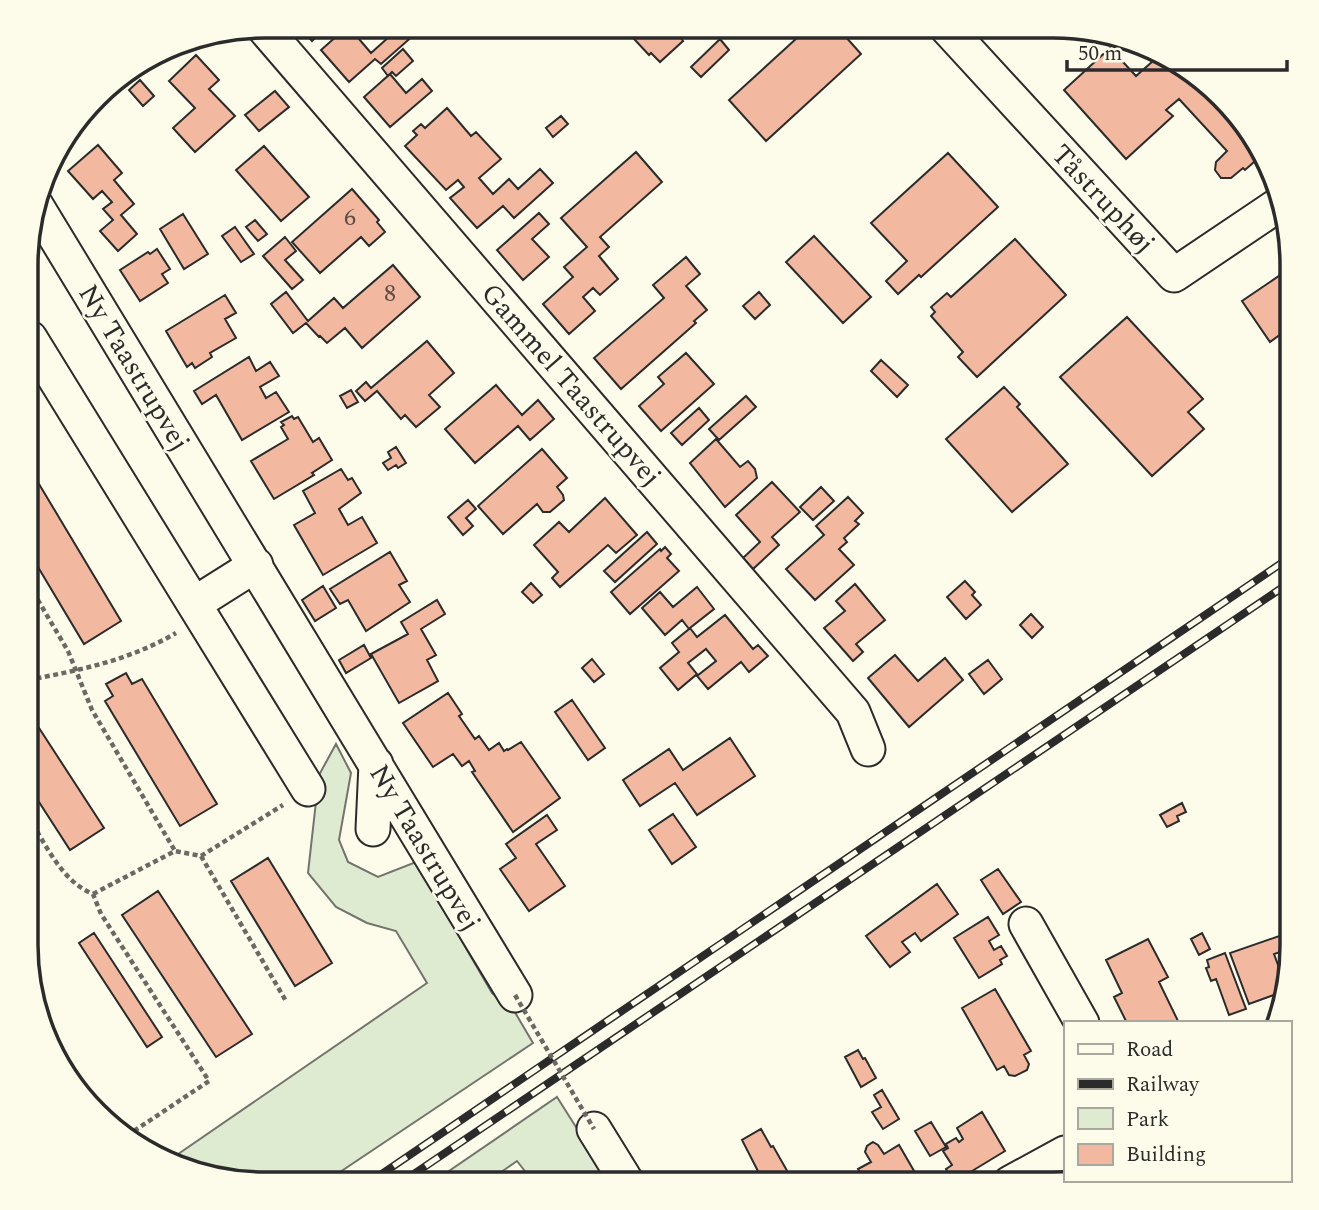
<svg xmlns="http://www.w3.org/2000/svg" width="1319" height="1210" font-family="Spectral,serif">
<rect width="100%" height="100%" fill="#fdfbea"/>
<path fill="#deebd1" stroke="#74746e" stroke-width="2" d="M336,744L351,773L339,840L348,862L378,877L416,862L492,993L513,1009L533,1043L322,1184H265L168,1161L427,983L396,931L367,923L336,907L308,873L319,775Z
M557,1097L612,1184H535L517,1161L484,1184H430Z"/>
<path fill="#f2b8a0" stroke="#2b2b2b" stroke-width="2" d="M304,26H327L312,41L301,29Z
M348,26H373L359,39L371,53L390,36L381,26L423,27L381,64L375,59L349,82L321,50Z
M622,26L673,27L683,41L660,62L651,53L649,55Z
M809,27H837L861,54L766,141L729,100Z
M720,39L729,50L701,77L691,67Z
M1110,48L1136,76L1162,53L1234,108L1263,154L1245,170L1243,168L1231,178H1221L1215,170L1216,162L1227,151L1179,99L1166,110L1173,116L1126,159L1064,90Z
M403,49L413,61L396,76L392,72L388,76L382,68Z
M196,55L219,80L209,89L235,116L195,152L173,128L195,108L169,81Z
M390,74L406,93L422,79L432,91L390,127L364,97Z
M140,80L154,96L143,106L129,90Z
M275,91L289,107L259,131L245,115Z
M447,108L471,136L476,132L501,159L479,178L493,194L509,179L518,189L540,169L553,183L514,218L503,206L477,228L450,198L464,187L458,180L446,190L405,146L417,135L413,131L421,124L425,128Z
M561,116L568,124L553,137L546,128Z
M98,145L122,173L114,180L134,204L121,215L137,234L118,251L100,231L113,220L103,209L112,202L102,191L93,199L68,171Z
M264,146L309,197L281,221L236,170Z
M636,152L662,182L600,237L609,247L599,256L618,279L600,295L593,288L583,297L595,311L569,334L543,304L573,277L564,267L587,247L561,218Z
M948,153L998,207L921,277L919,275L898,294L886,281L907,261L871,223Z
M352,189L379,220L377,222L385,232L369,246L361,237L320,273L292,242Z
M539,213L549,224L532,239L549,257L523,280L497,250Z
M183,214L208,254L184,269L160,229Z
M255,220L267,234L258,241L246,227Z
M235,227L254,254L241,262L222,236Z
M814,236L871,297L843,323L786,262Z
M285,237L296,251L285,260L303,280L292,289L263,256Z
M1015,239L1066,295L977,377L958,357L963,352L931,316L935,312L931,307L947,293L951,297Z
M157,249L170,269L162,274L168,283L140,301L120,270L148,252L150,254Z
M686,257L700,274L686,286L707,310L694,321L696,323L621,389L594,358L664,298L653,285Z
M393,265L420,297L362,348L345,328L327,343L320,336L319,337L306,323L293,333L271,304L286,292L308,321L334,298L343,308Z
M1292,267V326L1270,342L1242,301Z
M759,292L770,305L755,319L743,306Z
M225,295L236,313L225,319L236,338L210,353L212,357L195,368L192,363L187,367L166,331Z
M1127,317L1203,399L1188,412L1204,429L1152,476L1060,377Z
M427,341L454,373L429,395L440,407L416,427L405,415L401,419L377,391L365,401L356,391L366,382L371,388Z
M686,353L714,384L661,431L639,406L664,384L658,377Z
M249,357L256,371L270,362L279,376L260,387L266,398L276,392L289,412L242,440L216,395L202,404L194,391Z
M881,360L908,385L897,397L871,371Z
M496,385L522,415L538,400L554,419L530,440L518,426L475,463L445,429Z
M1004,387L1020,404L1017,407L1068,464L1012,512L946,439Z
M351,390L358,402L347,408L340,396Z
M746,396L756,407L719,440L709,429Z
M699,408L709,420L682,445L671,433Z
M292,416L294,419L298,417L313,442L319,438L332,460L312,473L314,475L274,499L251,461L288,439L281,427L284,425L281,422Z
M716,439L740,467L748,461L755,469L757,478L725,507L690,463Z
M396,447L406,463L398,468L396,465L388,470L383,463L391,458L388,452Z
M542,449L567,478L557,487L563,495L564,500L550,512H543L537,504L503,534L478,506Z
M341,469L348,480L352,478L361,493L339,509L348,525L362,517L377,543L323,575L294,525L315,513L303,491Z
M33,474L121,621L84,644L29,552V476Z
M772,482L800,512L772,537L779,545L753,569L743,558L760,542L736,515Z
M821,487L834,501L813,520L800,507Z
M848,497L863,513L855,521L859,524L844,538L847,542L839,549L854,565L815,600L786,569L824,535L816,526Z
M605,498L637,535L616,553L608,545L560,587L552,578L558,572L534,545L559,522L569,532Z
M468,500L476,509L466,518L473,526L463,535L448,517Z
M647,532L657,544L615,582L604,571Z
M665,547L671,554L667,558L679,571L630,614L611,592L660,549L661,551Z
M390,552L407,581L399,585L410,602L366,631L348,600L340,604L330,589Z
M965,581L975,592L972,595L981,605L966,619L947,597Z
M531,583L542,595L533,603L522,592Z
M855,584L885,620L856,644L863,652L853,661L824,628L845,611L836,601Z
M323,586L336,608L315,621L302,600Z
M697,587L714,609L690,628L697,637L725,615L753,649L758,645L768,656L749,672L741,662L708,689L697,676L716,661L706,649L688,663L697,674L678,690L660,668L679,652L672,643L689,629L682,620L665,635L642,608L660,592L673,607Z
M437,600L445,614L421,629L436,655L427,660L438,681L399,703L371,654L408,634L401,622Z
M1031,614L1043,627L1032,638L1020,625Z
M364,645L371,658L346,673L339,660Z
M895,655L918,681L945,658L963,680L909,727L868,678Z
M592,659L604,674L594,682L582,668Z
M988,660L1002,679L984,694L969,674Z
M126,673L132,684L142,679L217,804L180,826L105,701L113,696L106,684Z
M448,693L462,714L459,716L475,739L479,736L489,750L499,743L504,751L507,749L508,750L521,742L560,798L513,832L472,772L475,771L469,761L462,766L453,754L433,767L403,723Z
M572,700L605,748L588,760L555,712Z
M28,711L104,828L70,850L28,785Z
M730,738L755,776L697,815L675,783L640,806L623,780L669,749L683,770Z
M1182,803L1186,812L1177,816L1179,821L1167,827L1160,815Z
M673,814L696,847L672,864L649,830Z
M547,815L557,830L536,844L565,886L529,911L500,869L516,858L506,844Z
M268,858L332,963L295,986L231,881Z
M998,869L1021,902L1003,914L981,880Z
M937,884L958,914L921,941L915,933L902,942L910,952L890,967L866,936Z
M158,891L252,1034L216,1057L122,915Z
M988,917L999,935L989,941L994,950L1001,946L1007,956L1000,960L1002,964L979,978L954,938Z
M94,933L162,1037L147,1047L79,943Z
M1202,933L1210,949L1199,955L1191,939Z
M1288,933L1292,948L1274,954L1284,981L1282,992L1249,1004L1230,953Z
M1148,939L1168,977L1159,982L1179,1023H1127L1114,997L1122,993L1106,960Z
M1225,953L1246,1009L1229,1015L1216,979L1211,981L1206,968L1209,967L1207,960Z
M995,989L1031,1051L1024,1055L1029,1064L1027,1070L1015,1076L1009,1075L1004,1066L997,1070L962,1008Z
M858,1050L863,1059L865,1058L876,1078L861,1087L845,1057Z
M882,1090L899,1119L883,1129L872,1112L881,1107L874,1095Z
M982,1112L1005,1151L954,1182L946,1169L952,1165L943,1151L948,1148L946,1144L956,1138L959,1142L963,1139L957,1128Z
M931,1122L946,1147L930,1156L915,1131Z
M761,1129L771,1147L773,1146L794,1183H764L742,1140Z
M873,1142L878,1145L884,1154L899,1145L921,1183H866L858,1169L871,1162L865,1152L867,1146Z"/>
<g fill="none" stroke-linecap="round" stroke-linejoin="round">
<defs>
<path id="minor" d="M263,27L853,712L868,749
M946,27L1174,275L1281,203
M36,205L515,995
M30,338L194,604L256,565
M194,604L308,789
M373,829L376,764
M1026,924L1082,1023
M594,1129L628,1184
M1010,1183L1065,1153"/>
</defs>
<use href="#minor" stroke="#2b2b2b" stroke-width="37"/>
<path stroke="#6a6964" stroke-width="4.5" stroke-dasharray="5 3.5" stroke-linecap="butt" d="M29,585L68,651L92,710L175,851
M28,680C81,670 130,660 176,633
M28,817C46,844 61,881 93,894L101,914L209,1081L128,1135
M201,856L286,1001
M93,894L175,851L201,856L283,805"/>
<use href="#minor" stroke="#fdfbea" stroke-width="33"/>
<defs>
<path id="rail" d="M367,1184L1292,556
M399,1184L1292,581"/>
</defs>
<use href="#rail" stroke="#2b2b2b" stroke-width="8"/>
<use href="#rail" stroke="#fdfbea" stroke-width="5" stroke-dasharray="16" stroke-linecap="butt"/>
<path stroke="#6a6964" stroke-width="4.5" stroke-dasharray="5 3.5" stroke-linecap="butt" d="M515,995L594,1129"/>
</g>
<g text-anchor="middle" stroke-width="5" stroke-linejoin="round" paint-order="stroke">
<g font-size="24" fill="#5d4e48">
<text x="350" y="225">6</text>
<text x="390" y="301">8</text>
</g>
<g font-size="28" fill="#2b2b2b" stroke="#fdfbea">
<text transform="translate(1104 198) rotate(47)" y="10">Tåstruphøj</text>
<text transform="translate(135 367) rotate(59)" y="10">Ny Taastrupvej</text>
<text transform="translate(572 384) rotate(49)" y="10">Gammel Taastrupvej</text>
<text transform="translate(426 847) rotate(59)" y="10">Ny Taastrupvej</text>
</g>
</g>
<path d="M0 0H1319V1210H0ZM265 38H1053A227 227 0 0 1 1280 265V945A227 227 0 0 1 1053 1172H265A227 227 0 0 1 38 945V265A227 227 0 0 1 265 38Z" fill="#fdfbea" fill-rule="evenodd"/>
<path fill="none" stroke="#2b2b2b" stroke-width="3.5" d="M265 38H1053A227 227 0 0 1 1280 265V945A227 227 0 0 1 1053 1172H265A227 227 0 0 1 38 945V265A227 227 0 0 1 265 38Z"/>
<rect x="1064" y="1021" width="228" height="161" fill="#fdfbea" stroke="#a9a89e" stroke-width="2"/>
<rect x="1078" y="1044" width="35" height="10" fill="#fdfbea" stroke="#a9a89e" stroke-width="2"/>
<text x="1126" y="1056" font-size="21" fill="#2b2b2b">Road</text>
<rect x="1078" y="1079" width="35" height="10" fill="#2b2b2b" stroke="#a9a89e" stroke-width="2"/>
<text x="1126" y="1091" font-size="21" fill="#2b2b2b">Railway</text>
<rect x="1078" y="1108" width="35" height="21" fill="#deebd1" stroke="#a9a89e" stroke-width="2"/>
<text x="1126" y="1126" font-size="21" fill="#2b2b2b">Park</text>
<rect x="1078" y="1144" width="35" height="21" fill="#f2b8a0" stroke="#a9a89e" stroke-width="2"/>
<text x="1126" y="1161" font-size="21" fill="#2b2b2b">Building</text>
<path d="M1067 60v10h220v-10" fill="none" stroke="#2b2b2b" stroke-width="3.5"/>
<text x="1078" y="60" font-size="21" fill="#2b2b2b" stroke="#fdfbea" stroke-width="5" paint-order="stroke">50 m</text>
</svg>
